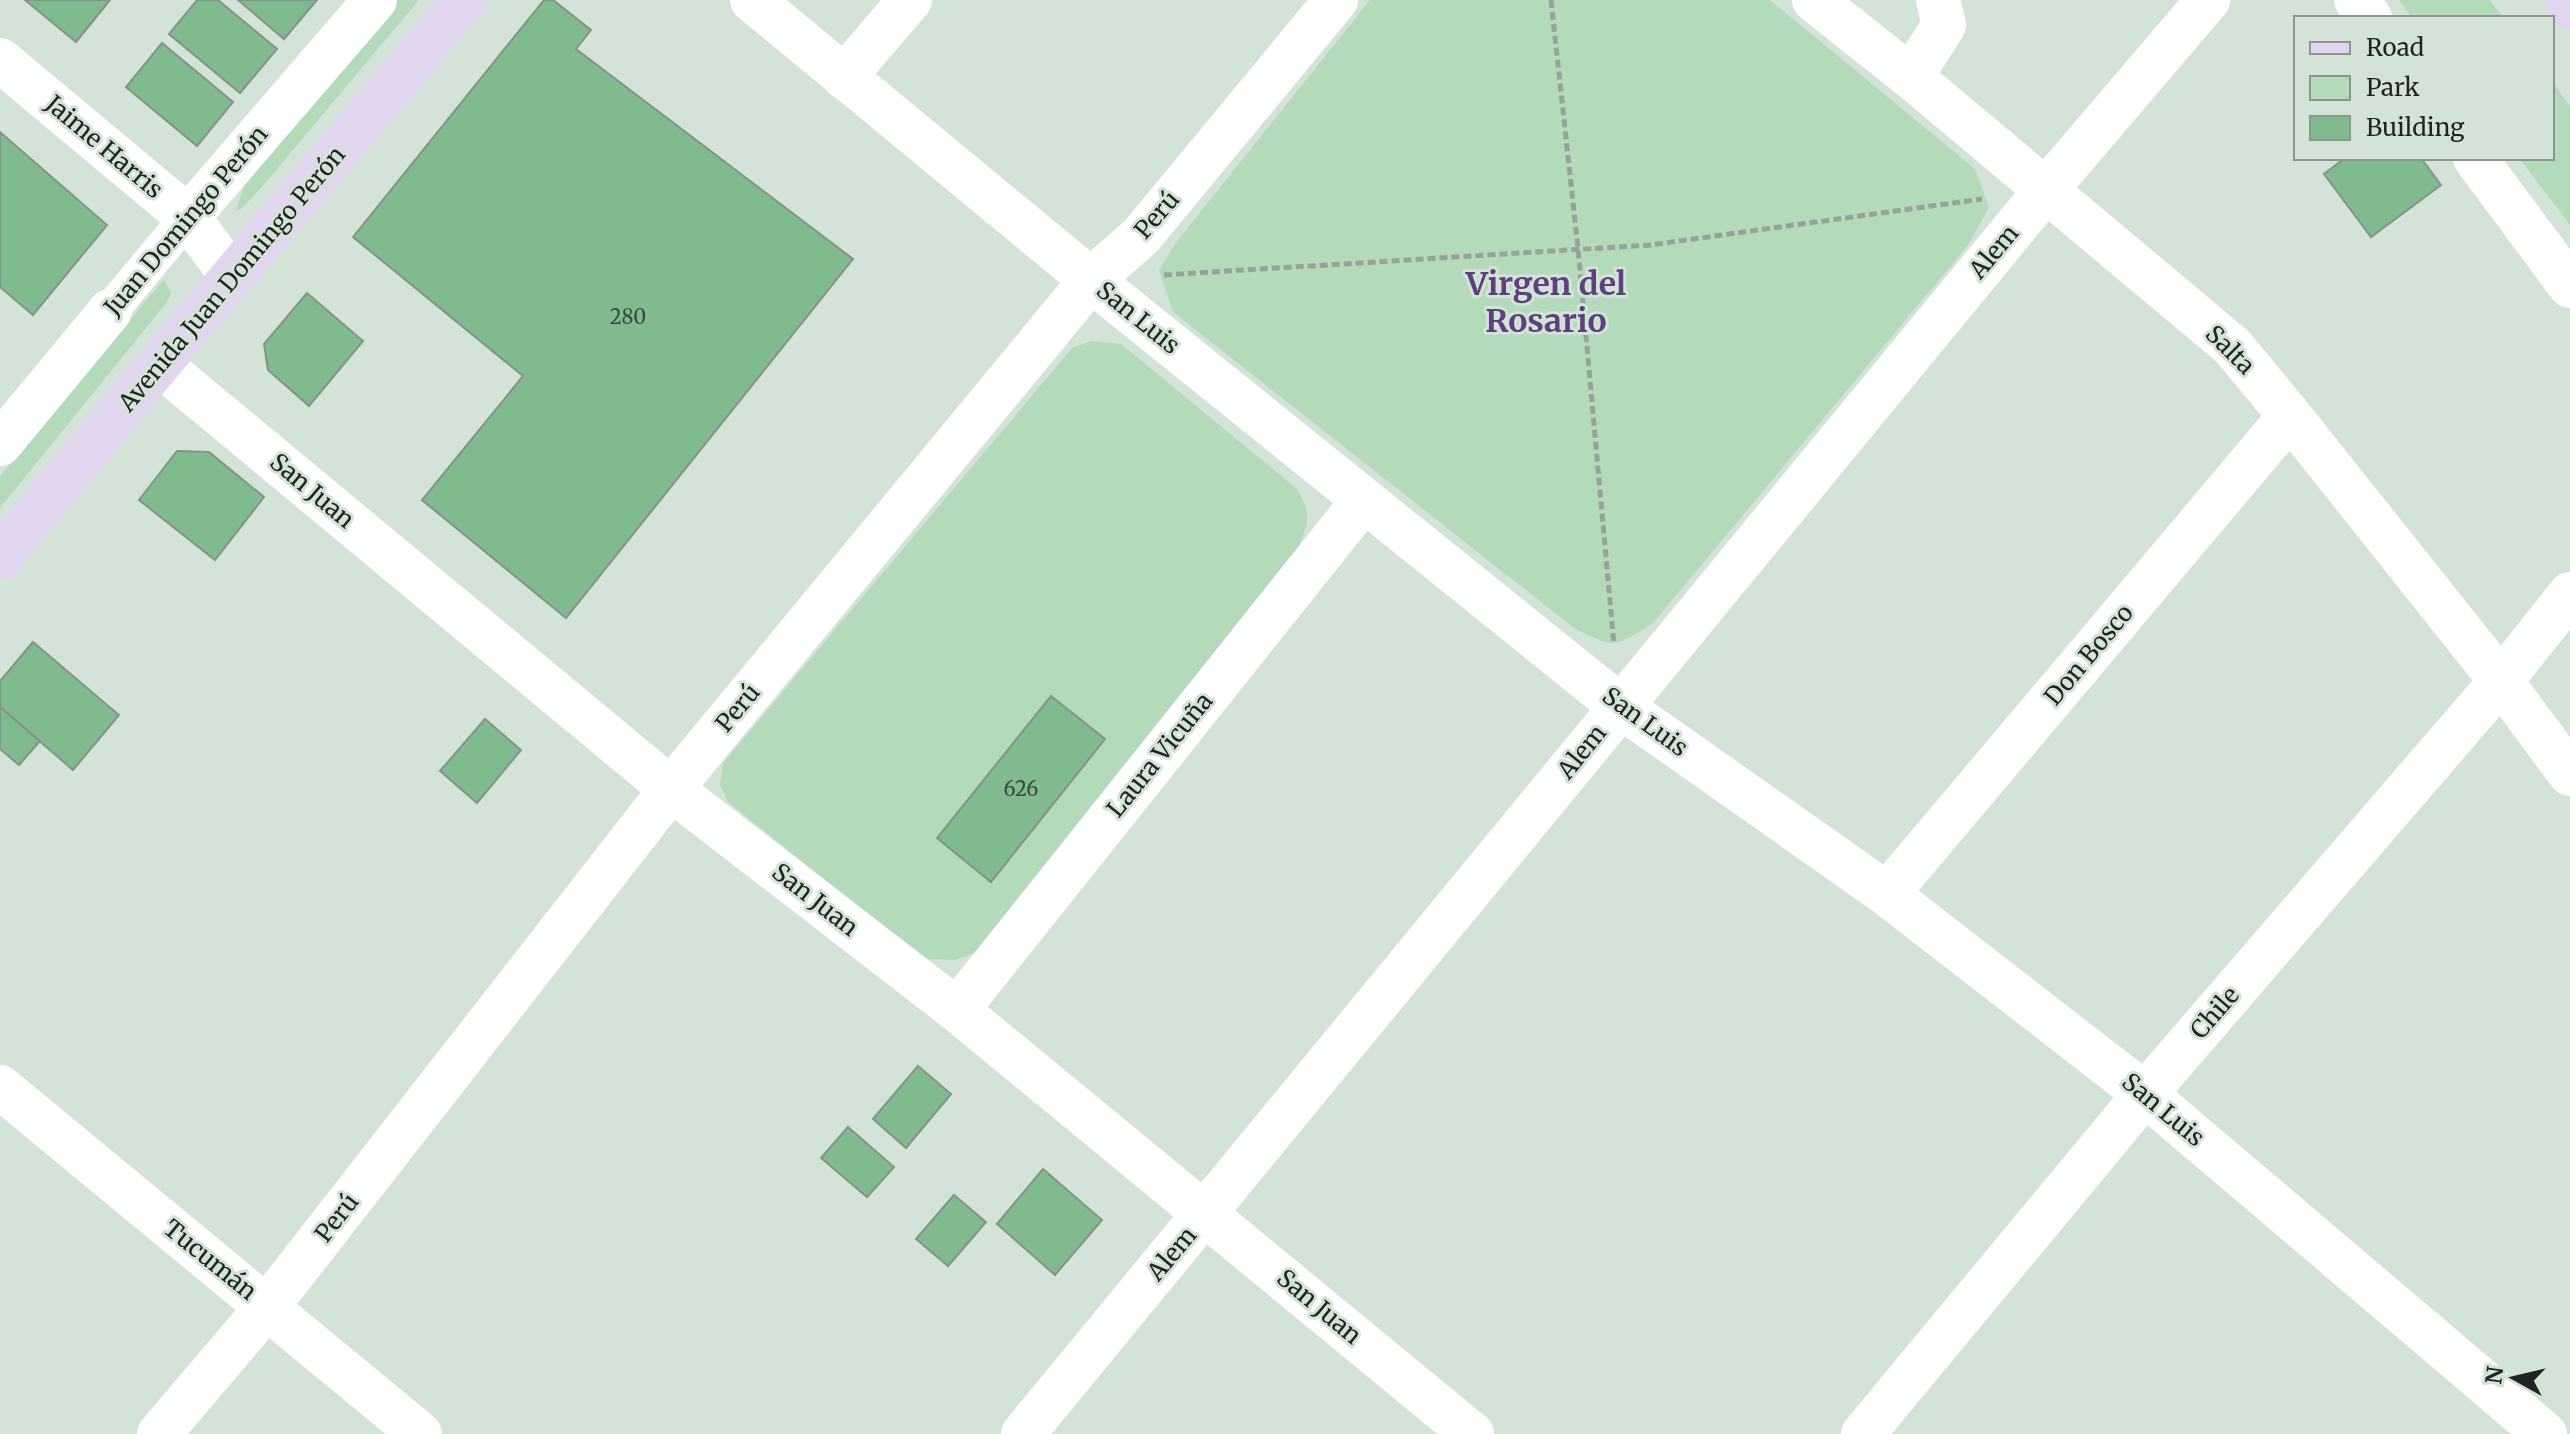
<svg xmlns="http://www.w3.org/2000/svg" width="2570" height="1434" font-family="Merriweather,serif">
<rect width="100%" height="100%" fill="#d4e3d7"/>
<path fill="#b4dabc" d="M394,0H419L261,188L242,208L236,211L245,183Z
M1370,0H1770L1975,169L1989,207L1969,244L1653,623C1613,648 1616,649 1574,628L1173,312L1159,270L1178,240Z
M2399,0H2490L2503,18H2412Z
M2552,82L2570,106V225L2519,158H2552Z
M164,279L171,294L167,302L0,508V476Z
M1091,341L1121,344L1296,488C1312,514 1309,520 1299,547L977,952L955,960L924,959L728,802L720,785L723,763L1072,348Z"/>
<path fill="#80bb8f" stroke="#859388" stroke-width="2" d="M25,0H110L76,42Z
M197,0H218L277,49L240,93L169,34Z
M238,0H317L284,39Z
M544,0H553L591,30L576,49L853,259L566,618L422,500L523,376L353,237Z
M162,43L233,102L197,146L126,87Z
M0,132L107,225L33,315L0,287Z
M2345,158H2421L2441,185L2371,237L2324,174Z
M307,293L363,341L309,406L268,370L264,344Z
M177,451L209,452L264,497L215,560L139,500Z
M33,642L119,715L73,770L0,707V681Z
M1051,696L1105,739L991,882L937,838Z
M0,707L40,741L19,765L0,749Z
M485,719L521,750L477,803L440,771Z
M918,1066L951,1094L906,1148L873,1119Z
M848,1127L894,1167L867,1197L821,1158Z
M1043,1169L1102,1220L1055,1275L997,1224Z
M954,1195L986,1222L948,1266L916,1239Z"/>
<g fill="none" stroke-linecap="round" stroke-linejoin="round">
<path stroke="#97a399" stroke-width="5" stroke-dasharray="8 4" stroke-linecap="butt" d="M1551,0L1578,248L1614,645
M1164,275L1650,245L1982,199"/>
<path stroke="#fff" stroke-width="36" d="M110,311L188,217"/>
<path stroke="#fff" stroke-width="44" d="M752,0L1091,280L1620,706L1887,894L2145,1094L2545,1434
M1814,0L1911,77L2232,346L2290,416L2501,681L2570,774
M2356,0L2370,18
M0,60L188,217L232,276
M844,77L910,0
M1911,77L1944,25L1938,0
M2475,158L2570,286
M188,217L375,0
M159,364L671,789L957,1010L1472,1434
M0,444L110,311
M1887,894L2290,416
M957,1010L1363,501
M0,1087L420,1434
M159,1434L267,1307L671,789L1091,280L1141,236L1336,0
M1023,1434L2045,191L2208,0
M1863,1434L2145,1094L2501,681L2570,594"/>
<path stroke="#e1d5ef" stroke-width="44" d="M2565,0L2570,7
M0,558L159,364L465,0"/>
</g>
<g text-anchor="middle" stroke-width="6" stroke-linejoin="round" paint-order="stroke">
<g font-size="20" fill="#364a3b">
<text x="628" y="324">280</text>
<text x="1021" y="796">626</text>
</g>
<g font-size="24" fill="#1e241f" stroke="#d4e3d7">
<text transform="translate(104 147) rotate(40)" y="8">Jaime Harris</text>
<text transform="translate(1157 215) rotate(-49)" y="8">Perú</text>
<text transform="translate(186 221) rotate(-50)" y="8">Juan Domingo Perón</text>
<text transform="translate(1994 252) rotate(-50)" y="8">Alem</text>
<text transform="translate(232 279) rotate(-50)" y="8">Avenida Juan Domingo Perón</text>
<text transform="translate(1138 318) rotate(39)" y="8">San Luis</text>
<text transform="translate(2230 350) rotate(45)" y="8">Salta</text>
<text transform="translate(312 491) rotate(40)" y="8">San Juan</text>
<text transform="translate(2089 655) rotate(-50)" y="8">Don Bosco</text>
<text transform="translate(738 708) rotate(-50)" y="8">Perú</text>
<text transform="translate(1645 722) rotate(36)" y="8">San Luis</text>
<text transform="translate(1582 752) rotate(-51)" y="8">Alem</text>
<text transform="translate(1160 755) rotate(-51)" y="8">Laura Vicuña</text>
<text transform="translate(815 900) rotate(38)" y="8">San Juan</text>
<text transform="translate(2215 1013) rotate(-49)" y="8">Chile</text>
<text transform="translate(2163 1110) rotate(40)" y="8">San Luis</text>
<text transform="translate(337 1218) rotate(-52)" y="8">Perú</text>
<text transform="translate(1172 1254) rotate(-50)" y="8">Alem</text>
<text transform="translate(210 1260) rotate(39)" y="8">Tucumán</text>
<text transform="translate(1319 1307) rotate(40)" y="8">San Juan</text>
</g>
<g font-size="32" font-weight="bold" fill="#5c417d" stroke="#d4e3d7">
<text x="1546" y="295">Virgen del<tspan x="1546" dy="37">Rosario</tspan></text>
</g>
</g>
<rect x="2294" y="16" width="260" height="144" fill="#d4e3d7" stroke="#8b978d" stroke-width="2"/>
<rect x="2310" y="42" width="40" height="12" fill="#e1d5ef" stroke="#8b978d" stroke-width="2"/>
<text x="2366" y="56" font-size="24" fill="#1e241f">Road</text>
<rect x="2310" y="76" width="40" height="24" fill="#b4dabc" stroke="#8b978d" stroke-width="2"/>
<text x="2366" y="96" font-size="24" fill="#1e241f">Park</text>
<rect x="2310" y="116" width="40" height="24" fill="#80bb8f" stroke="#8b978d" stroke-width="2"/>
<text x="2366" y="136" font-size="24" fill="#1e241f">Building</text>
<g transform="translate(2514 1378) rotate(278)" stroke="#d4e3d7" stroke-width="6" paint-order="stroke">
<path d="M0-6L14 30L0 20L-14 30Z" fill="#1e241f"/>
<text y="-12" font-size="22" font-weight="bold" text-anchor="middle" fill="#1e241f">N</text>
</g>
</svg>
